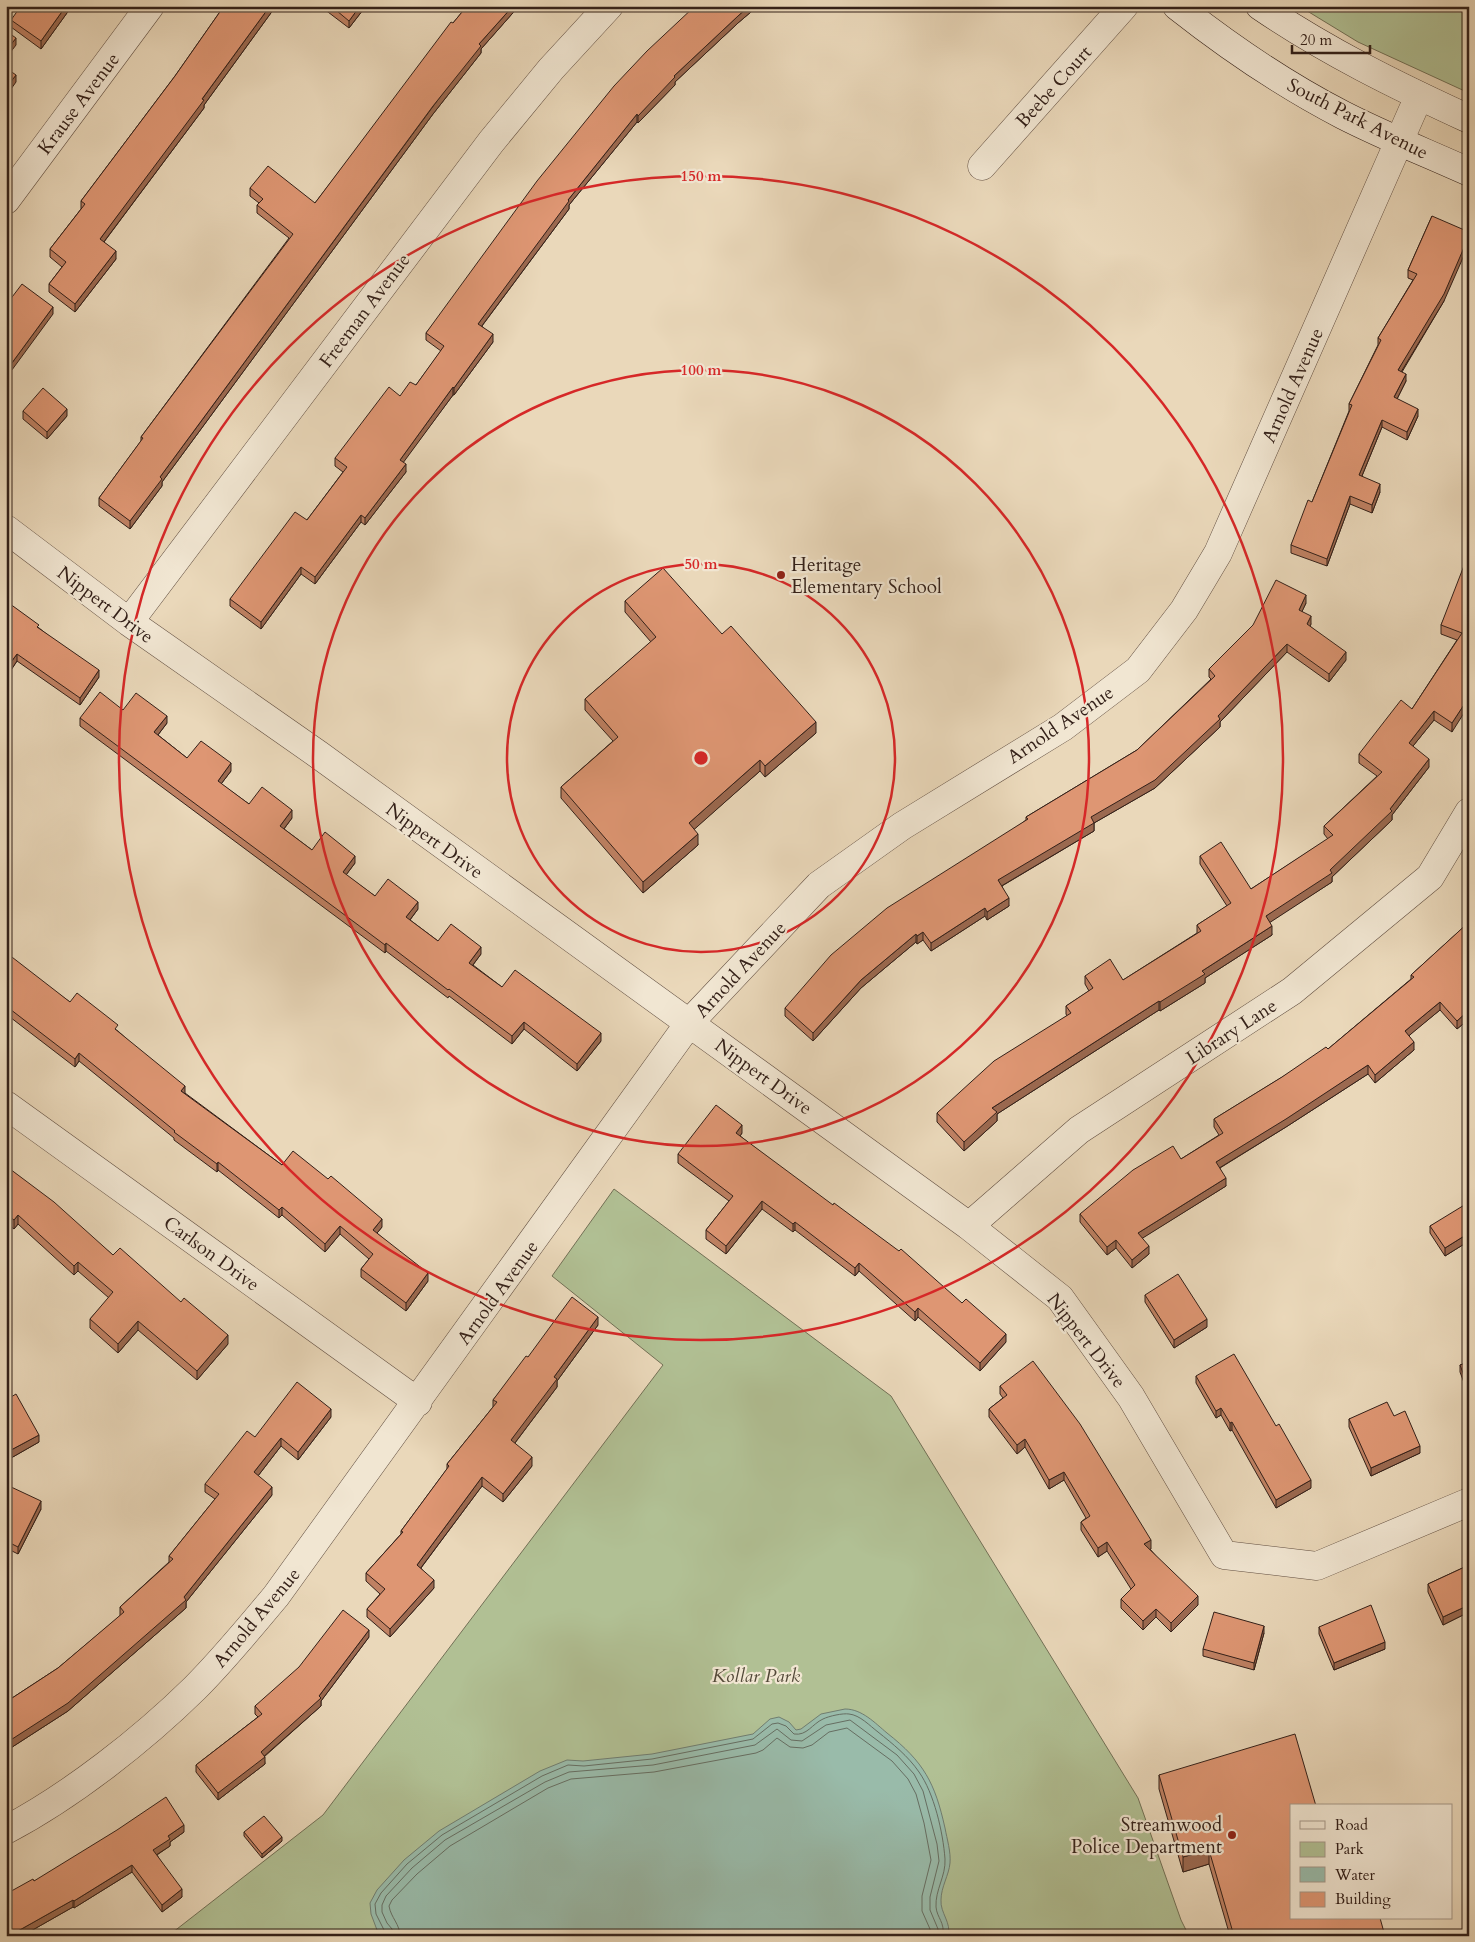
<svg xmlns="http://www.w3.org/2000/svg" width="1475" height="1942" font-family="Cardo,serif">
<rect width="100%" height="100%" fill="#ead8ba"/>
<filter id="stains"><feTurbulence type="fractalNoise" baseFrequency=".004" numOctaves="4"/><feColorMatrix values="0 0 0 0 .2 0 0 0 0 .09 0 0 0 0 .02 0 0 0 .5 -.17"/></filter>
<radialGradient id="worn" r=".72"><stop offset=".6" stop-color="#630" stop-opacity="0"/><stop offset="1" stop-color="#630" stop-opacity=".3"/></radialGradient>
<path fill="#b1c094" stroke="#727056" d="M1299,6H1469V93L1358,42Z
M614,1189L891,1396L1138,1798L1181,1920L1189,1936H168L323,1815L663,1365L552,1276Z"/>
<path fill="#9ba" stroke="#707d70" d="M845,1709C862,1709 875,1723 887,1733C924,1762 935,1783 945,1828C947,1839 951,1852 950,1863C949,1875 941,1887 941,1900C940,1913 952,1923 948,1936H384L377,1930L371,1914L370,1903L377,1890L404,1860L439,1831L540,1771L567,1760L583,1761L652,1754L753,1734L770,1719L779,1717L789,1722L796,1730L801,1729L821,1714Z"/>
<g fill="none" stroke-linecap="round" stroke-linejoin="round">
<path stroke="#666e62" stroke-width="1" d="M387,1936L376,1914L375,1904L381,1893L407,1864L442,1835L542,1776L568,1765L584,1766L652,1759L753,1739L772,1724L778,1723L786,1726L794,1734C807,1736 812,1724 823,1719C829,1716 843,1713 849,1714C860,1715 870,1726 878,1732C893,1744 908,1756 919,1772C934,1793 943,1832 945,1859C946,1876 935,1890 936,1907C937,1918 945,1922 943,1936
M393,1936L392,1929L387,1923L382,1912V1905L386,1896L412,1868L445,1840L545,1782L569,1772L653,1765L755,1745L777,1729L791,1740L802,1741L826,1725L850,1720L897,1755L914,1774L923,1791L937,1844L939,1861L930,1897V1910L938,1929L937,1936
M400,1936C400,1924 391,1918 389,1906L392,1900L417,1874L450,1846L548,1788L571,1779L654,1772L756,1753L763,1750L777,1738L790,1747L803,1748L812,1745L829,1732L847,1728L892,1761L908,1779L916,1794L924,1823L931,1860L922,1896V1911L930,1929V1936"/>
<defs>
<path id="street" d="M982,166L1124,6
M6,200L150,6
M6,529L129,622L319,755L969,1226L1060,1298L1131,1397L1224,1555L1317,1566L1469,1502
M129,622L491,142L551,69L609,6
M6,1105L418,1402
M969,1226L1079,1130L1292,991L1430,877L1469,812
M6,1830C72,1795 142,1740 195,1688C224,1659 250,1627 276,1596L690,1022L819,885L902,826L1063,727L1138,670L1184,610L1218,553L1419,96"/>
<path id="secondary" d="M1177,6C1229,47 1285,85 1343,115C1384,136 1427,153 1469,172
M1260,6C1326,51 1397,86 1469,119"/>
</defs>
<use href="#street" stroke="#614e41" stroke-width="29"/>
<use href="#secondary" stroke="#332019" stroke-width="29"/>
<use href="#street" stroke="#f1e6d2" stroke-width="28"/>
<use href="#secondary" stroke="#f1e6d2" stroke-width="28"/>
</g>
<path fill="#bf8163" stroke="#332019" d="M72,6L41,49L11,27V20Z
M224,6H276L204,105V108L104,242L116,259L75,312L49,292V284L62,267L50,257V249L81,209V201L175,76Z
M324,6H366L349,28L324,9Z
M467,6H519L481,49V53L433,114L162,482V486L130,529L99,506V498L141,441V437L289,238L257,213V205L259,203L250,196V188L315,203L453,23Z
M695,6H758L738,23L675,82V85L638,123L637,122L569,205V209L482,326L493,342L454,395H453L403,462L406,472L365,525L361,522L315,584L301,574L261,629L230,606V599L307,520L343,472L335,466V458L400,396L416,385L441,351L426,340V333Z
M1432,216L1444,301L1402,372L1406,381L1397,399L1418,416L1407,440L1382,427L1362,476L1380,492L1372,513L1350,504L1327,566L1291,553V545L1312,502L1349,411V404L1378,345V338L1413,280L1408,278V270Z
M23,411L67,416L47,439L23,419Z
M1469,565L1452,732L1434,720L1413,746L1429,767L1392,815V820L1332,877V882L1269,922L1272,935L1205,978V983L1160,1011L1159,1010L997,1114V1121L964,1151L937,1122V1113L1067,1016L1066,1014V1006L1089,991L1085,984V976L1123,980L1197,933V925L1227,906L1200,864V856L1251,889L1328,839L1324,834V826L1377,776L1359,763V754L1412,709L1457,640L1441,634V625Z
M6,601L99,677L80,705L17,661L11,670L6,666Z
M625,601L722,634L816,733L765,777L760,771L694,829L698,845L643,893L561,798V787L613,741L585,710V699L651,642L625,612Z
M1306,603L1302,611L1311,624L1310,626L1346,660L1329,682L1287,652L1220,722V727L1155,788L1094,823V831L1002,886L1009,906L987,920L985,916L931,951L923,940L917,944L916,942L861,988L813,1041L785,1016V1008L1026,820V817L1137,750L1211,679L1209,677V669Z
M123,710L167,723L158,735L187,758L231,771L221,784L249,804L292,818L284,829L312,850L355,863L346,875L375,896L418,909L410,920L438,941L481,954L473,965L502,987L601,1041L577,1071L524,1029L512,1044L449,996L448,998L386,951L385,953L80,726V718Z
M1469,916V1019L1457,1029L1440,1010L1409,1035L1414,1050L1375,1083L1368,1074L1286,1127L1220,1168L1226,1186L1142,1238L1149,1254L1132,1268L1116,1248L1107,1255L1080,1222V1214L1181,1159L1219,1135L1214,1127V1119L1328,1049L1411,979V975L1467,924V917Z
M6,957L70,1002L118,1031L185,1093L282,1165L382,1227L377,1233L428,1281L406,1311L361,1277V1269L369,1259L340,1234L325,1252L282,1215L279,1218L218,1170L217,1172L174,1140V1138L79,1061L75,1067L6,1014Z
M742,1133L740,1136L1006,1342L980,1371L918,1317L915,1321L859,1271L855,1276L795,1230L793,1232L762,1209L726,1254L706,1239V1230L729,1201L678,1163V1154Z
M6,1166L113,1255L228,1344L197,1380L138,1330L118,1353L90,1328V1319L109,1298L78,1271L74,1275L18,1224L14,1229L6,1223Z
M1469,1209V1241L1445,1256L1430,1233V1226Z
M1145,1295L1207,1327L1174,1348L1145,1302Z
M598,1325L557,1381V1387L515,1443L532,1466L503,1502L482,1486L421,1568L434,1588L390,1637L367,1617V1609L380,1594L366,1581V1573L401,1534V1531L447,1469V1464L493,1407V1400L528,1357Z
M1469,1362V1396L1460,1372V1365Z
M1196,1376L1311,1488L1276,1508L1232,1430L1230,1431L1221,1415L1216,1418L1196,1383Z
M1000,1386L1151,1549H1150L1198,1605L1171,1632L1156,1617L1143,1630L1121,1608V1599L1131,1589L1107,1551L1098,1557L1081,1530V1522L1086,1518L1064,1480L1049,1489L1025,1447L1017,1454L989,1417V1409L1003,1398L1000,1394Z
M6,1400L39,1442L11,1458L6,1449Z
M1394,1416L1420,1453L1371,1476L1349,1427V1419Z
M331,1417L298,1460L281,1446L258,1476L272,1495L186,1602V1608L68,1711L6,1751V1702L58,1668L120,1616V1607L169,1562V1556L215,1499L205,1492V1484L255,1437Z
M6,1491L41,1509L18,1554L6,1548Z
M1469,1565V1612L1443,1625L1428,1592V1584Z
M1319,1627L1385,1649L1334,1670L1319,1634Z
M1264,1633L1254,1670L1203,1656V1649Z
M369,1637L321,1701V1706L264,1757L265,1764L218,1800L196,1772V1765L258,1717L255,1714V1706Z
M1159,1775L1291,1806L1385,1936H1230L1209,1864L1183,1872L1159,1789Z
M184,1832L170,1842V1846L157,1855L182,1897L162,1912L132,1872L74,1908L73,1907L22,1936H6L34,1881Z
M244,1832L282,1841L262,1858L244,1836Z"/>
<path fill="#9b6950" stroke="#332019" d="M66,6H72L41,49V41Z
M270,6H276L204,105V108L100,247V239Z
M360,6H366L349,28V21Z
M513,6H519L481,49V53L433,114L162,482V486L130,529V521L160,477L479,44Z
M749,6H758L738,23L675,82V85L638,123V116L674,76L738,16Z
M16,38V45L6,58V51Z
M16,75V82L6,96V88Z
M637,114V122L569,205V209L478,331V324L568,200Z
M1469,236V244L1444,301L1398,377V370Z
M116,251V259L75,312V304Z
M53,307V314L6,378V371Z
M493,334V342L454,395V388Z
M1406,374V381L1394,405V397Z
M453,387V395L400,467V460Z
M67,409V416L47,439V432Z
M1418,409V416L1407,440V432Z
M1382,420V427L1359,483V475Z
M406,464V472L365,525V518Z
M1380,484V492L1372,513V505Z
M1350,496V504L1327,566V559Z
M361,515V522L315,584V577Z
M301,567V574L261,629V622Z
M1306,595V603L1299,618V610Z
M1311,616V624L1307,632V624Z
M1287,644V652L1220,722V727L1155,788L1094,823V831L998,888V880L1218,716Z
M1346,652V660L1329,682V674Z
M17,654V661L11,670V662Z
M99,670V677L80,705V698Z
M1469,697V705L1452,732V723Z
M1434,711V720L1409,751V743Z
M167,716V723L154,740V732Z
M816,722V733L765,777V766Z
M1429,759V767L1392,815V820L1332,877V882L1266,925V916L1330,870L1390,809Z
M760,760V771L689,834V823Z
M231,763V771L218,788V781Z
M292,810V818L280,834V826Z
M698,834V845L643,893V882Z
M355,856V863L343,879V872Z
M1009,898V906L987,920V912Z
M418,902V909L406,925V917Z
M985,908V916L931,951V943Z
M1272,926V935L1205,978V983L1160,1011V1002L1202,971Z
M923,932V940L917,944V936Z
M916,934V942L861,988L813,1041V1033L861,980Z
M386,943V951L385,953V945Z
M481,947V954L469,970V963Z
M1159,1001V1010L997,1114V1121L964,1151V1142L992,1108Z
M1440,1002V1010L1405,1039V1031Z
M1469,1010V1019L1457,1029V1021Z
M524,1022V1029L512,1044V1036Z
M601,1033V1041L577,1071V1064Z
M1414,1042V1050L1375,1083V1075Z
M79,1053V1061L75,1067V1059Z
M1368,1065V1074L1286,1127L1216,1170V1162Z
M185,1086V1094L181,1091Z
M742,1125V1133L736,1142V1133Z
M218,1162V1170L217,1172V1164Z
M1226,1178V1186L1138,1241V1233Z
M762,1201V1209L726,1254V1246Z
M282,1207V1215L279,1218V1210Z
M18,1215V1224L14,1229V1220Z
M382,1219V1227L373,1238V1230Z
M795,1222V1230L793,1232V1224Z
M340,1226V1234L325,1252V1244Z
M1469,1233V1241L1445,1256V1248Z
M1116,1240V1248L1107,1255V1247Z
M1149,1246V1254L1132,1268V1260Z
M78,1262V1271L74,1275V1266Z
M859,1263V1271L855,1276V1268Z
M428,1273V1281L406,1311V1303Z
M918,1308V1317L915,1321V1312Z
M598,1317V1325L557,1381V1387L511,1448V1440L554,1377Z
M1207,1319V1327L1174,1348V1340Z
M138,1321V1330L118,1353V1344Z
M1006,1334V1342L980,1371V1363Z
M228,1335V1344L197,1380V1371Z
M1221,1408V1415L1216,1418V1411Z
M331,1409V1417L298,1460V1452Z
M1232,1422V1430L1230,1431V1423Z
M39,1435V1442L11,1458V1450Z
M281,1438V1446L254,1481V1472Z
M1025,1439V1447L1017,1454V1445Z
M1420,1446V1453L1371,1476V1468Z
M532,1457V1466L503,1502V1494Z
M1064,1472V1480L1049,1489V1480Z
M482,1477V1486L417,1573V1565Z
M1311,1480V1488L1276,1508V1500Z
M272,1487V1495L186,1602V1608L68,1711L6,1751V1743L184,1597Z
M41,1501V1509L18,1554V1547Z
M1151,1540V1549L1144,1552V1544Z
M1107,1542V1551L1098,1557V1548Z
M434,1580V1588L390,1637V1629Z
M1198,1596V1605L1171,1632V1623Z
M1469,1605V1612L1443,1625V1617Z
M1156,1609V1617L1143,1630V1621Z
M1264,1626V1633L1254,1670V1663Z
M369,1630V1637L321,1701V1706L262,1758L265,1757V1764L218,1800V1793L261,1752L319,1696Z
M1385,1642V1649L1334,1670V1663Z
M184,1825V1832L170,1842V1846L153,1857V1850L168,1836Z
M282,1837V1841L262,1858V1854Z
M1209,1850V1864L1183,1872V1857Z
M132,1865V1872L74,1908V1901Z
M182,1889V1897L162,1912V1905Z
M73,1900V1907L22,1936H9Z"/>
<path fill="#de9673" stroke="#332019" d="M21,6H66L41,41L11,20Z
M224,6H270L202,99L204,100L100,239L116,251L75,304L49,284L66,262L50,249L85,204L81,201L175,76Z
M331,6H360L349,21Z
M467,6H513L479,44L481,46L433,106L160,477L162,479L130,521L99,498L143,438L141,437L293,234L257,205L263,199L250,188L268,166L315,203L451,22L453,23Z
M695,6H749L738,16L674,76L675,77L638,116L637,114L568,200L569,201L478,324L493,334L454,388L453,387L400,460L406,464L365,518L361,515L315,577L301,567L261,622L230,599L295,512L307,520L347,467L335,458L389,387L400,396L410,382L416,385L444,346L426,333L537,181L614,86L647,51Z
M6,31L16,38L6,51Z
M6,68L16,75L6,88Z
M1432,216L1469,232V236L1444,294L1398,370L1406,374L1394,397L1418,409L1407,432L1382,420L1359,475L1380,484L1372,505L1350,496L1327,559L1291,545L1308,500L1312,502L1352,405L1349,404L1381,340L1378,338L1417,274L1408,270Z
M22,284L53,307L6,371V305Z
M43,388L67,409L47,432L23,411Z
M1465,563L1469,565V697L1452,723L1434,711L1409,743L1429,759L1390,809L1392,811L1330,870L1332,873L1266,916L1272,926L1202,971L1205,974L1160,1002L1159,1001L992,1108L997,1112L964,1142L937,1113L994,1061L1071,1013L1066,1006L1093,988L1085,976L1110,959L1123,980L1201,931L1197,925L1231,903L1200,856L1221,842L1251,889L1333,835L1324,826L1382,772L1359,754L1401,700L1412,709L1462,633L1441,625Z
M663,568L722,634L731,626L816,722L765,766L760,760L689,823L698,834L643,882L561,787L618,737L585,699L656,637L625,601Z
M1276,580L1306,595L1299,610L1311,616L1307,624L1346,652L1329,674L1287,644L1218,716L1220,719L1155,780L1091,817L1094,823L998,880L1009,898L987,912L985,908L931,943L923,932L917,936L916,934L861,980L813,1033L785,1008L831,955L887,908L1028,819L1026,817L1137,750L1215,676L1209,669L1253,625Z
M6,601L39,625L37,627L99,670L80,698L17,654L11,662L6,658Z
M100,692L123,710L136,693L167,716L154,732L187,758L201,741L231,763L218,781L249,804L262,787L292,810L280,826L312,850L325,832L355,856L343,872L375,896L388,879L418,902L406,917L438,941L451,924L481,947L469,963L502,987L515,970L601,1033L577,1064L524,1022L512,1036L449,989L448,990L386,943L385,945L80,718Z
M1469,922V1010L1457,1021L1440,1002L1405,1031L1414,1042L1375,1075L1368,1065L1286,1119L1216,1162L1226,1178L1138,1233L1149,1246L1132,1260L1116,1240L1107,1247L1080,1214L1133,1170L1173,1146L1181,1159L1223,1133L1214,1119L1282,1077L1326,1047L1328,1049L1414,977L1411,975Z
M8,954L70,1002L77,993L118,1025L115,1029L185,1086L181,1091L282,1165L293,1151L328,1179L331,1176L382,1219L373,1230L428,1273L406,1303L361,1269L373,1254L340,1226L325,1244L282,1207L279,1210L218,1162L217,1164L174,1132L175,1131L79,1053L75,1059L6,1006V957Z
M716,1105L742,1125L736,1133L833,1205L834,1203L899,1251L901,1249L962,1303L966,1299L1006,1334L980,1363L918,1308L915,1312L859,1263L855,1268L795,1222L793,1224L762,1201L726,1246L706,1230L733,1196L678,1154Z
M6,1166L54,1202L113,1255L120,1248L181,1302L184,1298L228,1335L197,1371L138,1321L118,1344L90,1319L113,1292L78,1262L74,1266L18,1215L14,1220L6,1214Z
M1466,1204L1469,1209V1233L1445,1248L1430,1226Z
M1178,1274L1207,1319L1174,1340L1145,1295Z
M572,1297L598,1317L554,1377L557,1379L511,1440L532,1457L503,1494L482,1477L417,1565L434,1580L390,1629L367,1609L385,1589L366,1573L403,1532L401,1531L449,1466L447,1464L497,1402L493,1400L526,1356L528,1357Z
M1234,1354L1276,1426L1279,1424L1311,1480L1276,1500L1232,1422L1230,1423L1221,1408L1216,1411L1196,1376Z
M1033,1361L1080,1424L1151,1540L1144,1544L1198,1596L1171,1623L1156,1609L1143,1621L1121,1599L1135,1585L1107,1542L1098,1548L1081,1522L1090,1516L1064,1472L1049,1480L1025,1439L1017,1445L989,1409L1007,1395L1000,1386Z
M1469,1362V1389L1460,1365Z
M297,1382L331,1409L298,1452L281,1438L254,1472L272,1487L184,1597L186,1600L68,1703L6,1743V1702L58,1668L124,1612L120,1607L173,1559L169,1556L219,1494L205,1484L247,1431L255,1437Z
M16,1394L39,1435L11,1450L6,1442V1400Z
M1387,1402L1394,1416L1405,1411L1420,1446L1371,1468L1349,1419Z
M9,1486L41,1501L18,1547L6,1541V1491Z
M1469,1565V1605L1443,1617L1428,1584Z
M1371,1605L1385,1642L1334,1663L1319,1627Z
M343,1610L369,1630L319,1696L321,1698L261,1752L265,1757L218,1793L196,1765L262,1714L255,1706L299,1667Z
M1214,1612L1264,1626L1254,1663L1203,1649Z
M1295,1734L1316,1806H1291V1918H1380L1385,1936H1234L1209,1850L1183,1857L1159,1775Z
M166,1797L184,1825L168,1836L170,1839L153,1850L182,1889L162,1905L132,1865L74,1901L73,1900L9,1936H6V1894L33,1879L34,1881L117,1830Z
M264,1816L282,1837L262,1854L244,1832Z"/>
<g fill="none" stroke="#d62828" stroke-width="2.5">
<circle cx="701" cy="758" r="194"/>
<circle cx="701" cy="758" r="388"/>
<circle cx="701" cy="758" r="582"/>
</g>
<g fill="#8f2418" stroke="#f1e6d2" stroke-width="2">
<circle cx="781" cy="575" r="5"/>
<circle cx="1232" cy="1835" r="5"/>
</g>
<g text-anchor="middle" stroke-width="4.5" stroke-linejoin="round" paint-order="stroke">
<g font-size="19" fill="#332019" stroke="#f1e6d2">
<text transform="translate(1053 86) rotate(-48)" y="7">Beebe Court</text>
<text transform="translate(78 103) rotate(-53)" y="7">Krause Avenue</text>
<text transform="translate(1358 118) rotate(27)" y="7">South Park Avenue</text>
<text transform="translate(364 310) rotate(-53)" y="7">Freeman Avenue</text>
<text transform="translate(1292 385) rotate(-66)" y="7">Arnold Avenue</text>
<text transform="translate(106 604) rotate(37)" y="7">Nippert Drive</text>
<text transform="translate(1060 724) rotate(-34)" y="7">Arnold Avenue</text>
<text transform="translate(435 840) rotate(36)" y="7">Nippert Drive</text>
<text transform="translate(740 969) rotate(-47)" y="7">Arnold Avenue</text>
<text transform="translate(1231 1031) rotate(-33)" y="7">Library Lane</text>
<text transform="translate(764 1076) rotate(36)" y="7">Nippert Drive</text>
<text transform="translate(212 1253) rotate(36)" y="7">Carlson Drive</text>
<text transform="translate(497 1292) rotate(-54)" y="7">Arnold Avenue</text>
<text transform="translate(1087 1340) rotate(52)" y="7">Nippert Drive</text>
<text transform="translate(256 1617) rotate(-50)" y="7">Arnold Avenue</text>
</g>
<g font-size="19" fill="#332019" stroke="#f1e6d2" text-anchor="start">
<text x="791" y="571">Heritage<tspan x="791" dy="22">Elementary School</tspan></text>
<text x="1222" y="1831" text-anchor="end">Streamwood<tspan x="1222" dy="22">Police Department</tspan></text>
</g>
<g font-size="19" font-style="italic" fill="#524838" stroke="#f1e6d2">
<text x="756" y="1682">Kollar Park</text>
</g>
</g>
<circle cx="701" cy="758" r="8" fill="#d62828" stroke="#f1e6d2" stroke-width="2.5"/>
<g font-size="15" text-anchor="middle" font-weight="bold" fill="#d62828" stroke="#f1e6d2" stroke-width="4.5" stroke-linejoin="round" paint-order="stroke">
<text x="701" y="181">150 m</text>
<text x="701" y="375">100 m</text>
<text x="701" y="569">50 m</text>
</g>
<rect width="1475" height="1942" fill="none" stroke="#ead8ba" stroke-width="25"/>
<rect x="8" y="8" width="1460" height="1927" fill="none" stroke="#332019" stroke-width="2.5"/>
<rect x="12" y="12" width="1450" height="1917" fill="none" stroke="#332019"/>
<rect x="1290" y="1804" width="162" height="115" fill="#f1e6d2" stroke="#a59788"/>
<rect x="1300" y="1821" width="25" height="8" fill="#f1e6d2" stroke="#a59788"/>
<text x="1335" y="1830" font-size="15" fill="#332019">Road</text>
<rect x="1300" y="1842" width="25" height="15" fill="#b1c094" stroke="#a59788"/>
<text x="1335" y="1854" font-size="15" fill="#332019">Park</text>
<rect x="1300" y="1867" width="25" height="15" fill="#99bbaa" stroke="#a59788"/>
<text x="1335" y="1880" font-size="15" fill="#332019">Water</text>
<rect x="1300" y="1892" width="25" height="15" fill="#de9673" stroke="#a59788"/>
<text x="1335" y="1904" font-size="15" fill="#332019">Building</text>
<path d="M1292 45v8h78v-8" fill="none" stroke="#332019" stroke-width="2.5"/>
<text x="1300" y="45" font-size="15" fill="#332019" stroke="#f1e6d2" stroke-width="4" paint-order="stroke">20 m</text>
<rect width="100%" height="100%" filter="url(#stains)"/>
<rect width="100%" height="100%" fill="url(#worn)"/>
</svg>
